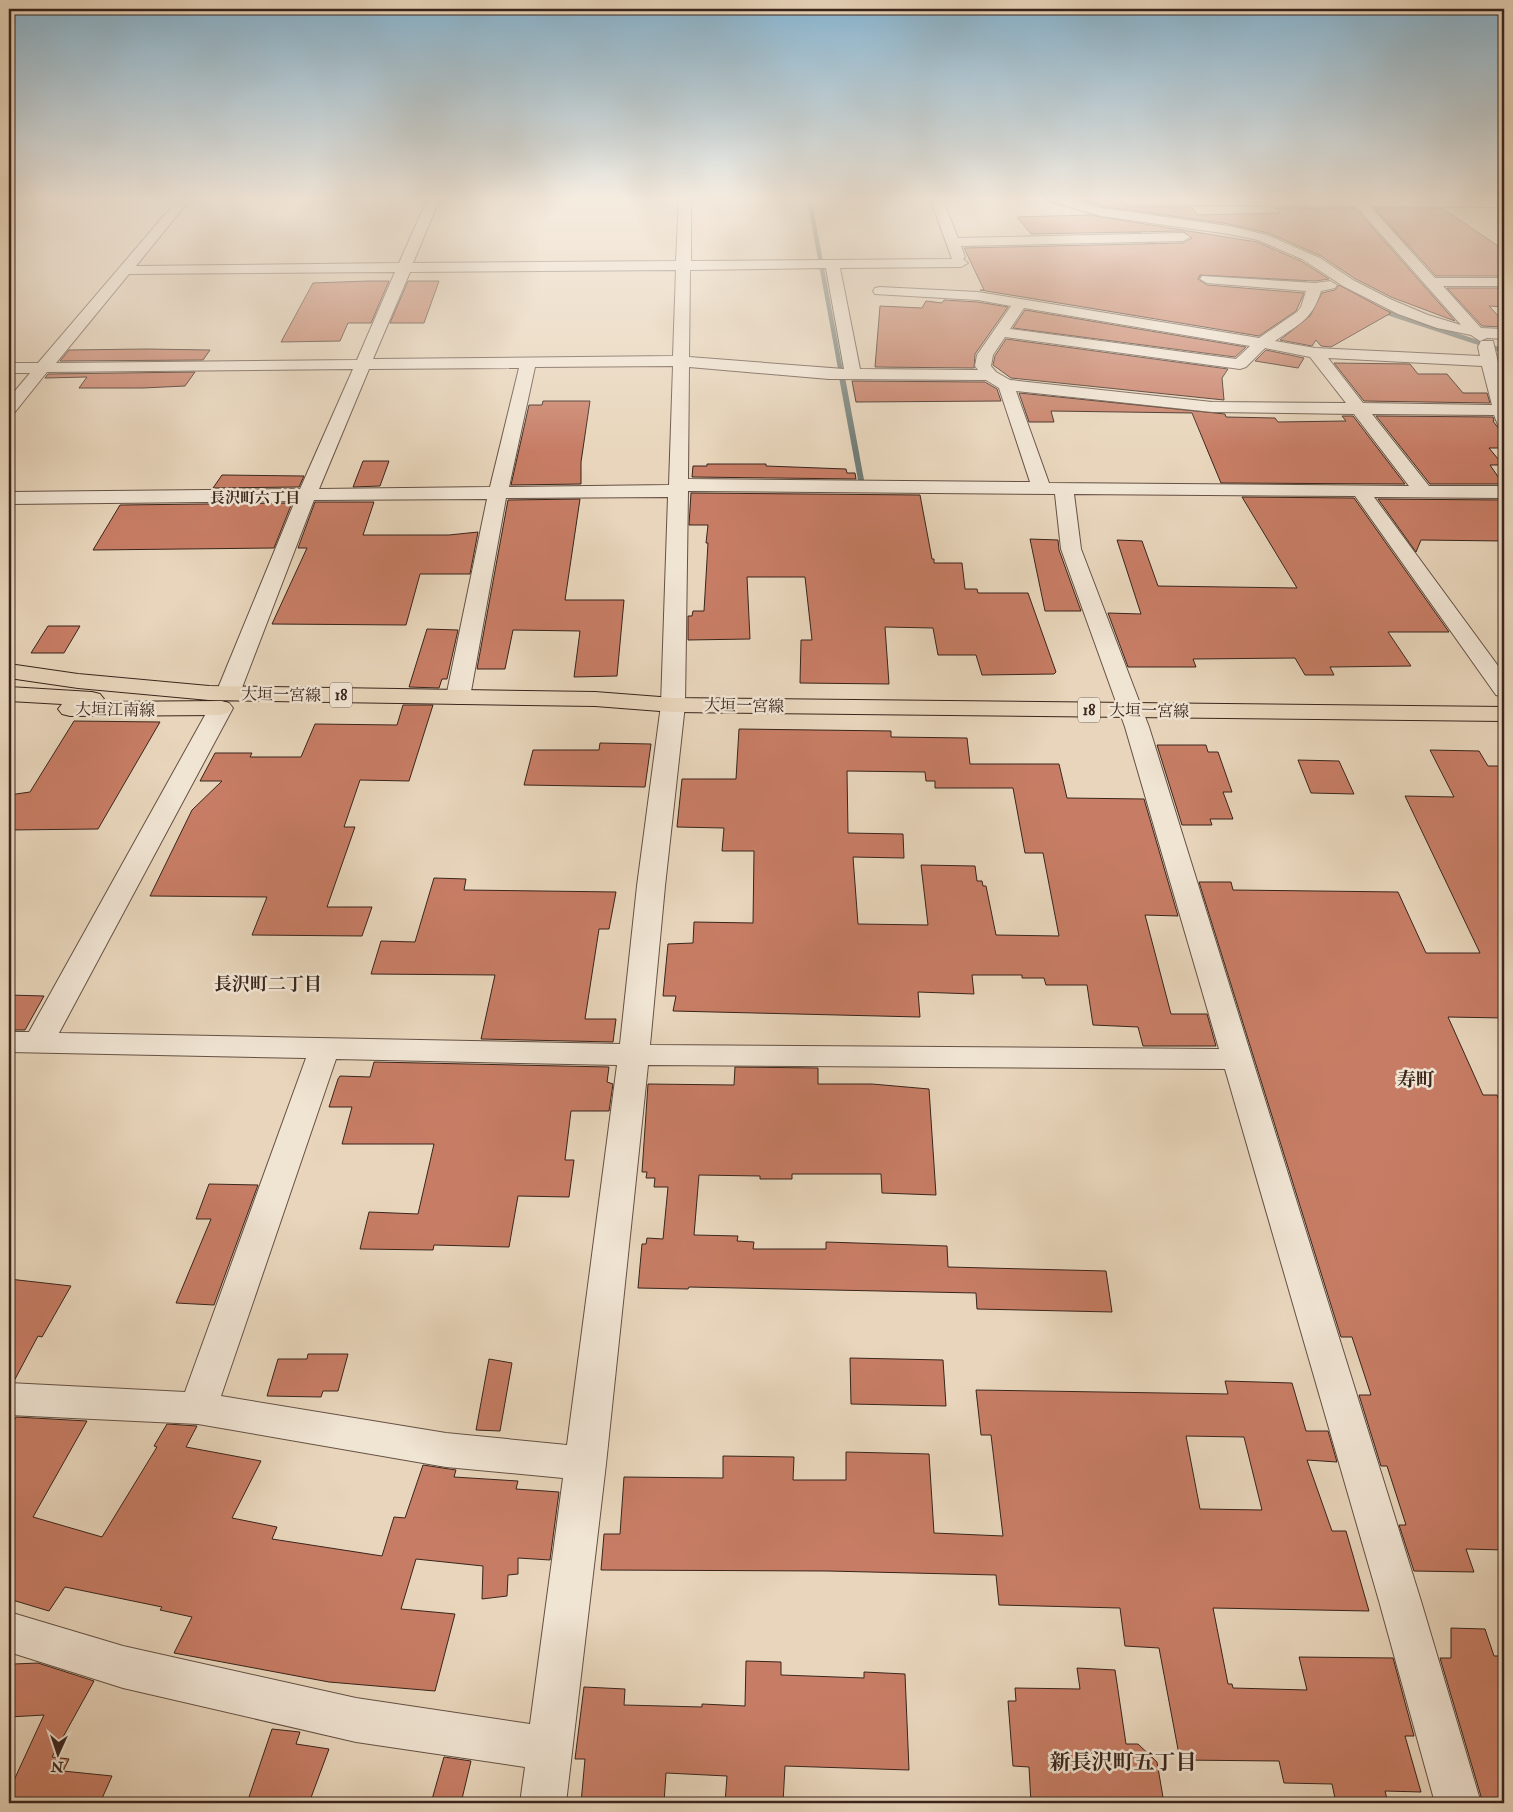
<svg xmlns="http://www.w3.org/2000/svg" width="1513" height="1812" font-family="'IM FELL Double Pica','Noto Serif JP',serif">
<rect width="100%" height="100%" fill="#e8d5bb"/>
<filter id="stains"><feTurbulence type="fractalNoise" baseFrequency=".004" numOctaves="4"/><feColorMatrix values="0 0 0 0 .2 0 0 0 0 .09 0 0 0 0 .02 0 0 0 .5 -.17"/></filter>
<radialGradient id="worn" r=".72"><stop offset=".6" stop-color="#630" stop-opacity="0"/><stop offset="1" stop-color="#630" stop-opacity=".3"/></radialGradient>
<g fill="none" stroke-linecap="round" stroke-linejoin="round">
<path stroke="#717d77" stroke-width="4.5" d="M809,198L842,378
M1041,198L1085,210L1109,222
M1123,228L1142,235L1162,252
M1188,275L1305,283
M1379,310L1504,351"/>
<path stroke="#717d77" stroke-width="6" d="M842,377L861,480"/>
</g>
<path fill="#c77d65" stroke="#39251c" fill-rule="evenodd" d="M1074,198H1124L1120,202L1128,207H1192L1197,215L1280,213L1275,208H1355L1455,321L1391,297L1354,278L1321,256L1268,233L1229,224L1101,206Z
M1374,208H1442L1504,250V276H1436Z
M1089,215L1257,242L1301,261L1329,279L1315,281L1200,275L1198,279L1207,285L1304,293L1296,311L1259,336L980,290H984L964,248L1183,243L1192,238L1183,231L1031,234L1017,217Z
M368,281H389L371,323H348L340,341L281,342L313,283Z
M408,281H439L424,323H390Z
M1339,285L1391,313L1331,347L1321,346L1316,340L1312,346L1280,340L1310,316L1322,293L1335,290Z
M1447,288H1504V307L1489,306L1504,322V327L1482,326Z
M944,300L978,302L1008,307L975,354L974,368L875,367L880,306L922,308L926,301L942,303Z
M1025,310L1246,347L1235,357L1013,328Z
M1006,339L1228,369L1222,378L1224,400L1011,378L993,365L995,356Z
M69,350L146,349L210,350L203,360L60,361Z
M1266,350L1304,358L1298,368L1255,361Z
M1334,363L1410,364L1418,374H1447L1463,393H1487L1490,403L1364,401Z
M195,372L185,386L143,388H79L87,377L45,378L48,374Z
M852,381L985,382L997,389L1001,401L856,402Z
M1019,393L1225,414L1226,417L1275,418L1278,422L1346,421L1342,416H1353L1405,484L1221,483L1192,413L1051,411L1054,422H1029Z
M543,401H590L581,462V484L511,485L529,405H542Z
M1376,416L1493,417L1494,421H1493L1504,436V448H1489L1503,465H1490L1503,484H1430Z
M363,461H389L380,486L353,487Z
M707,464H766V466L846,469L847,473H855L856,479L692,477L693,466H707Z
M222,475L304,476L299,487L213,488Z
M691,493L920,495L932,559H934V563H962L965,589H977L978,593H1028L1056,672L1054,674L982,675L976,655H938L933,628L885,627L889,684L800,683L801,640H812L805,577H747L750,639L688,640V616H692L693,611H704L708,543H706L708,525H689Z
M1242,497L1354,498L1449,632H1388L1411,666L1330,667L1334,675H1305L1295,658L1193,659L1196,667H1128L1108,613L1141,614L1117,540L1142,541L1158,586L1297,588Z
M580,499L565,600H624L617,676L574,677L580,631L513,630L505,669H477L508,500Z
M1378,499L1504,500V541L1421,540L1416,552Z
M315,502H374L363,535H449L478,532L470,574H420L406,625L272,624L307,548H298Z
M292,503L274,548L93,550L120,505Z
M1030,539L1058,540L1059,550L1081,611H1045Z
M48,626H80L64,653H31Z
M427,629L458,630L447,679H442L439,688L409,687Z
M403,705H433L409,781L360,780L344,827H355L327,907H372L362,936L252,935L267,897L150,896L192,810L222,781H200L215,753H252L250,757H301L315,724L397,725Z
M74,721L160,722L98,829L9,830V795L30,792Z
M739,729L891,731V737L967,738L970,764H1059L1067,798L1144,799L1178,916L1145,915L1171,1014H1207L1216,1046H1143L1138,1027L1093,1025L1087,985H1046L1044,978H1022V975H972L974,994L918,992L920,1017L673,1011L676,996H663L668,944L693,943L694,922L753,923L754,851H722L724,828L677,827L682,779H736ZM847,771L925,772L926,781H935V788H1013L1025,853H1043L1059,936L996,935L986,886H983L982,881H977L975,866L921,865L928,925L858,924L853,857L904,858L903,834L848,833Z
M600,743L651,744L645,787L524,785L533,750H599Z
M1157,745H1206L1208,752H1218L1232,792H1223L1233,819H1210L1212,825H1182Z
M1430,750L1479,751L1488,766H1504V1018L1448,1017L1483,1095H1497L1504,1112V1550L1466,1549L1474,1572L1414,1571L1399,1525H1406L1387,1466H1381L1359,1395H1371L1352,1337H1341L1199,882H1231L1233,890L1398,892L1426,953H1480L1405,796L1454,797Z
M1298,760L1339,761L1354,794L1311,793Z
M434,878L466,879L464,890L616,892L609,929H599L585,1019H616L613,1042L481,1039L495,975L371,974L381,941L415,942Z
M9,995L44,996L25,1030H9Z
M374,1062L609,1067L607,1082L613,1084L609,1111H571L565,1160H574L569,1197L518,1196L509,1247L434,1245L433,1250L360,1249L369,1212L418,1214L434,1144H342L352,1107H329L338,1079L340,1076L370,1077Z
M735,1067L818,1068V1084H872L929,1089L936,1195L882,1193L881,1174H792V1179H760V1176L699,1175L694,1235L738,1236L737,1241L754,1242L753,1249H826V1242L947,1246L948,1267L1106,1271L1112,1312L977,1309L976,1293L689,1287L688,1289L638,1288L642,1244H646L647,1238L663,1239L668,1187H654L655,1178H646L647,1172H642L648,1084L734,1085Z
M209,1184L258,1185L214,1305L176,1303L211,1219H196Z
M9,1279L71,1286L42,1337L38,1336L14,1381H9Z
M308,1354H348L338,1391H323L321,1397L267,1396L278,1359H307Z
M850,1358L943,1360L946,1406L851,1404Z
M489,1359L512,1363L500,1431L476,1430Z
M1225,1381L1292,1383L1306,1431H1328L1337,1462L1307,1460L1332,1531H1346L1369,1611L1213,1608L1228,1684H1232L1233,1688L1307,1690L1299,1657L1393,1658L1414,1736H1405L1421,1792L1385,1791L1388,1803H1336L1332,1784L1284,1783L1279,1761L1180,1760L1159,1648L1125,1646L1120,1608L999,1605L996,1575L828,1571L601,1570L604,1534H620L624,1477L723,1478V1456L794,1457L793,1480H846V1452L929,1454L934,1533L1003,1536L991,1435H981L976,1390L1228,1394ZM1186,1436L1244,1437L1262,1510L1200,1509Z
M16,1417L87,1421L33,1517L102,1537L157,1447L154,1446L167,1424L197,1426L186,1447L261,1461L232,1518L277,1527L272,1539L382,1556L394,1517L405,1518L423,1465L456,1470L454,1477L518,1481L516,1489L559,1492L550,1560L518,1558V1574L508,1575L507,1596L482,1599L483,1566L416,1559L401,1609L455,1614L435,1691L329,1682L174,1653L192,1617L160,1610L162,1607L65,1587L49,1611L9,1599V1430Z
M1451,1628L1485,1629L1494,1656H1504V1803H1483L1440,1658H1451Z
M746,1661L781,1662V1675L864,1678V1672L905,1674L909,1770L785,1766L783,1803H725L727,1776L666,1773L664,1803H581L585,1759H575L584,1687L625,1689L624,1705L702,1707V1704L745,1706Z
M38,1663L94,1681L52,1757L69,1759L63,1771L112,1776L100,1803H9V1791L44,1715L9,1717V1684L14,1664Z
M1077,1668L1115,1670L1126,1744H1138L1157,1762L1164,1803H1031L1029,1767L1013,1766L1008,1701H1016L1015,1688L1080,1689Z
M272,1729L300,1732L296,1744L329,1749L309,1803H247Z
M444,1757L471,1761L461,1803H431Z"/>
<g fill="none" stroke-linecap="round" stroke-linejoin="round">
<defs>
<path id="minor" d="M179,198H191L136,266L399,263L428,198H440L413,263L676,261L679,198H691V261L952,259L930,198H942L958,238L1183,233L1190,237L1183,241L961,246L965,257L963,259L968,263L961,267L840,268L860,369L978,370L975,366L977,355L1011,306L978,300L875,294L873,291L875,288L880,287L978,292L1259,338L1297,312L1301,307L1306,291L1207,283L1200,279L1202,276L1315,283L1330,281L1337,285L1335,288L1321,291C1312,320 1299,324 1275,341L1315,348L1480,356L1478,347L1481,341H1493L1504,388V426L1498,425L1494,415L1372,414L1429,486H1504V498L1374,497L1504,674V697L1496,695L1355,496L1074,494L1081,549L1149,727L1421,1601L1481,1803H1435L1379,1601L1225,1069L648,1065L606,1464L566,1803H520L525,1767L356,1742L123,1688L9,1652V1612L123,1646L356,1698L530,1724L563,1478L446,1467L198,1424L9,1415V1383L185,1392L306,1058L9,1052V1032H29L209,708L213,703L221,701L229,703L233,708L59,1033L620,1044L637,886L661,705L668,497L506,498L470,697L466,702L458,704L450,702L446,697L487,499L314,500L240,693L236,698L228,700L220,698L216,693L295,501L9,504V492L300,489L353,369L47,372L15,412L9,413V398L30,373H9V363H38ZM826,268L844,369L689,357L690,270ZM676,270L673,356L373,359L410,272ZM395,272L357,360L56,363L129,274ZM1024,308L1250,346L1236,359L1010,329ZM1005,337L1240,369L1246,367L1265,348L1310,357L1346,403L1212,402L1010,380L996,372L991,366L993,355ZM1328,358L1482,366L1492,405L1363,403ZM673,366L669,485L509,487L535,367ZM689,367L829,379L986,380L999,388L1030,482L688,479ZM519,368L490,487L319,489L369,369ZM1016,391L1212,412L1354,414L1409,486L1049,483ZM688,491L1055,494L1061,549L1125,727L1219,1049L650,1045L665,886L685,705ZM336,1059L617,1065L567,1445L446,1433L221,1396Z
M1047,198H1064L1101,208L1229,226L1267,235L1320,258L1353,280L1390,299L1428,315L1461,325L1356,206L1128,205L1122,201L1127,198L1504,199V207L1370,206L1435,278H1504V286H1443L1481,328L1504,329V339L1487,338L1480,341L1471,335L1437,328L1398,314L1343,286L1302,259L1258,240L1229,234L1101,216L1049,201Z"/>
<path id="major" d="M9,664L78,674L209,686L595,692L673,698L1504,707V721L673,712L595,706L209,700L78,688L9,678Z
M9,687L92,692L100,694L104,699L101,702L220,701L228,703L232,708L228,713L220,715L70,716L62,714L58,709L62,704L9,701Z"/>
</defs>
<use href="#minor" stroke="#655144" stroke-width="2"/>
<use href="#major" stroke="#39251c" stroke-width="2"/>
<use href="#minor" fill="#f0e4d3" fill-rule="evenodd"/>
<use href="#major" fill="#e8d5bb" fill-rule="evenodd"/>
</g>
<linearGradient id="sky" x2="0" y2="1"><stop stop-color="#87b6d3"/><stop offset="0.44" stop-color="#f5ece0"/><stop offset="1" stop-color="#f5ece0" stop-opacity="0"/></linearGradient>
<rect width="1513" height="451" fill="url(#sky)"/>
<g text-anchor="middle" stroke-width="5" stroke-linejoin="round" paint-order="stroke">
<g font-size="15" font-weight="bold" fill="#39251c" stroke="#f0e4d3">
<text x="255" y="503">長沢町六丁目</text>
</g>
<g fill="#f0e4d3" stroke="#705e53" stroke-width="1">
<rect x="330" y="682.5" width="22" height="25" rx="4"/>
<rect x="1078" y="697.5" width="22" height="25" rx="4"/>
</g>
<g font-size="15" font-weight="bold" fill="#39251c">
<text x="341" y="700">18</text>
<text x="1089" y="715">18</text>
</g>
<g font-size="16" fill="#39251c" stroke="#f0e4d3">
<text transform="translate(281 694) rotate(1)" y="6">大垣一宮線</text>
<text transform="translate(744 705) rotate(1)" y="6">大垣一宮線</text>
<text transform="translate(115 709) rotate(1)" y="6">大垣江南線</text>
<text transform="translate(1149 710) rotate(1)" y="6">大垣一宮線</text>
</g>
<g font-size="18" font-weight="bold" fill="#39251c" stroke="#f0e4d3">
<text x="268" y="990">長沢町二丁目</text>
</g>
<g font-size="19" font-weight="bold" fill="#39251c" stroke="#f0e4d3">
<text x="1416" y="1086">寿町</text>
</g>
<g font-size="21" font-weight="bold" fill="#39251c" stroke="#f0e4d3">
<text x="1123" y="1769">新長沢町五丁目</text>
</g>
</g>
<rect width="1513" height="1812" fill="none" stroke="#e8d5bb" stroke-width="30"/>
<rect x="10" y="10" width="1493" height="1792" fill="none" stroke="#39251c" stroke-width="2.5"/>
<rect x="15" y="15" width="1483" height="1782" fill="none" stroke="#39251c"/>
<g transform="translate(58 1754) rotate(183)" stroke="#f0e4d3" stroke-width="4" paint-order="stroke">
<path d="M0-4L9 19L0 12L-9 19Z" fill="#39251c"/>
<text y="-8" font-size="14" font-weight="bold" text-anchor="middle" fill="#39251c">N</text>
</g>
<rect width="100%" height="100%" filter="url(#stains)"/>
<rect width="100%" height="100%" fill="url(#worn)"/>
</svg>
